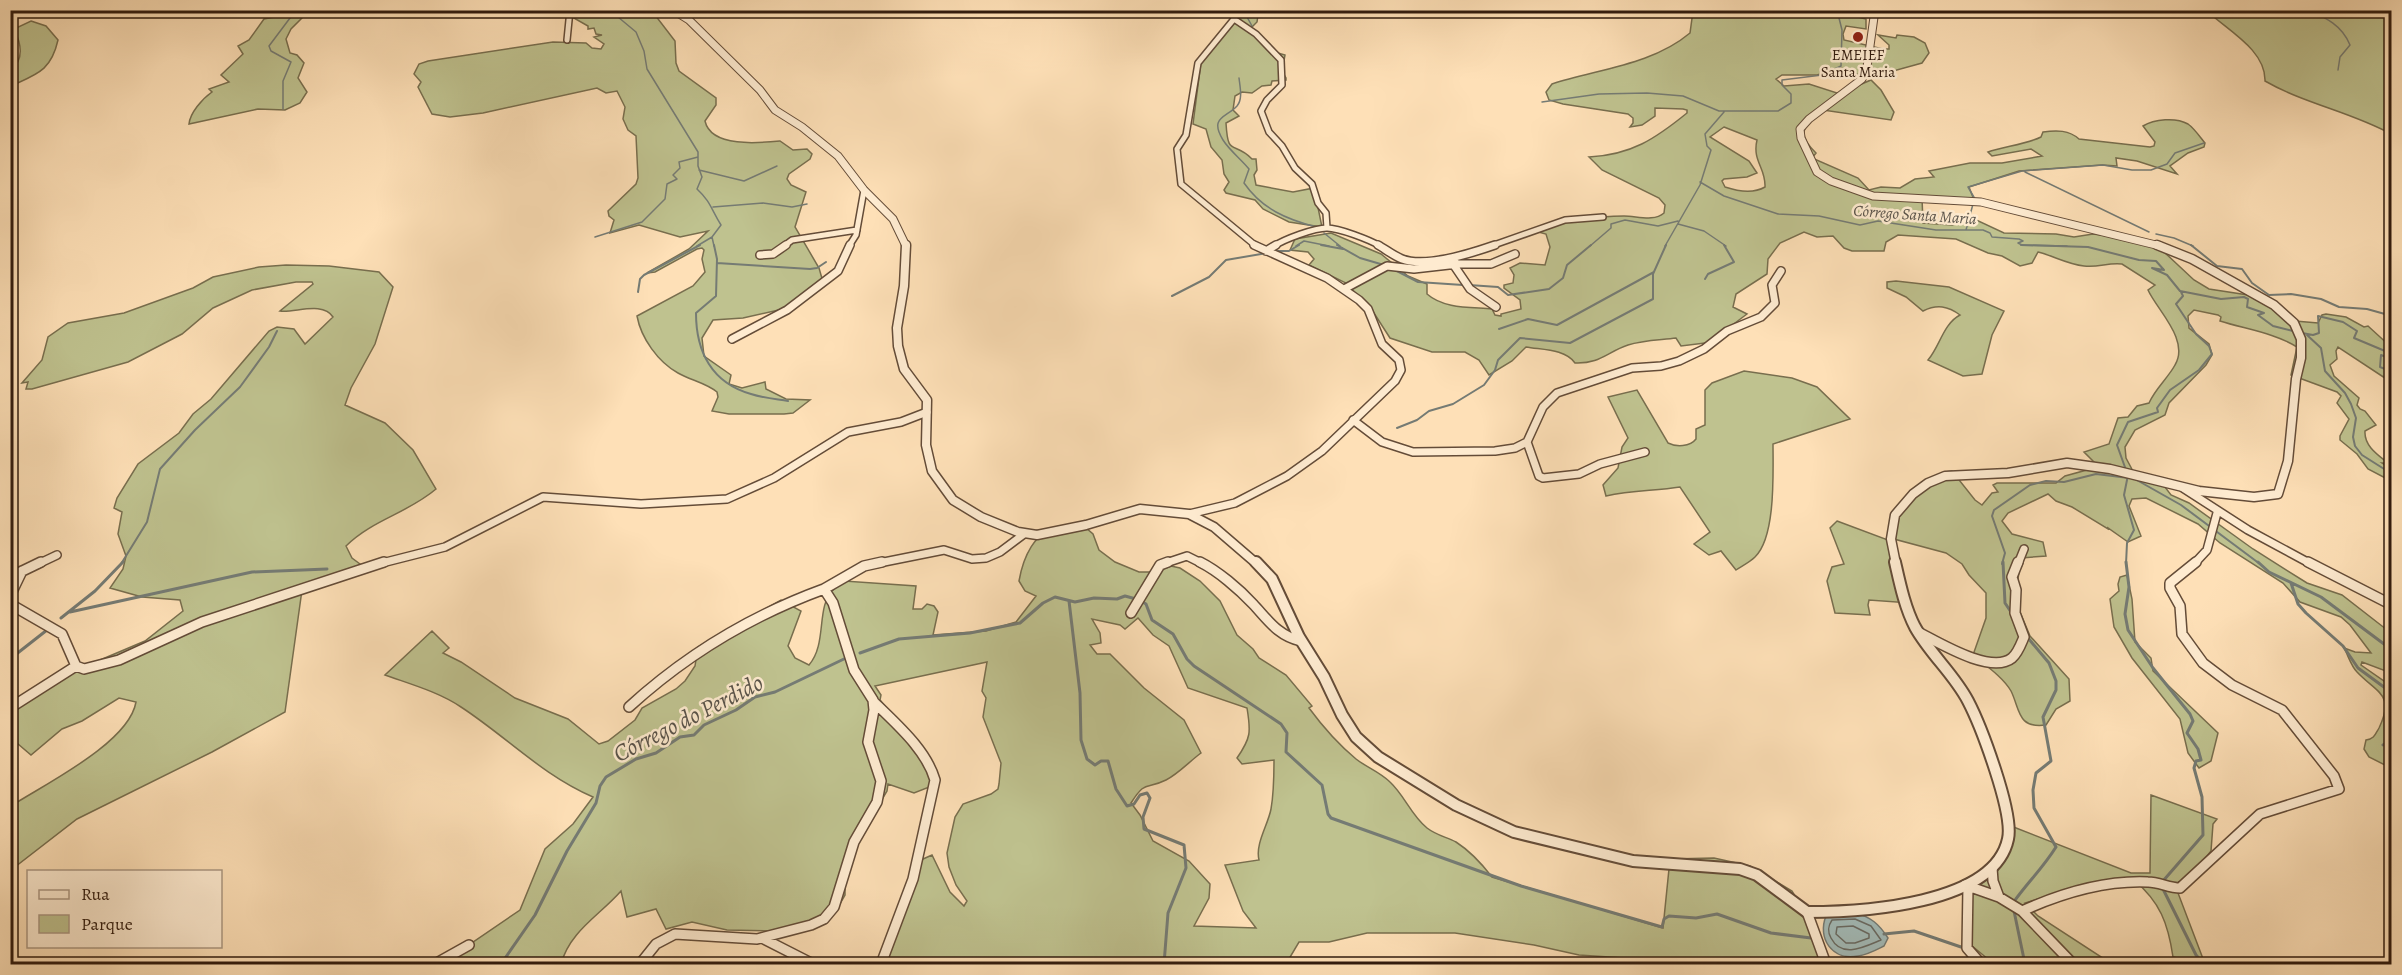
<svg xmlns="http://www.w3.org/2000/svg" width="2402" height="975" font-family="Alegreya,serif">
<rect width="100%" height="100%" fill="#fee0b7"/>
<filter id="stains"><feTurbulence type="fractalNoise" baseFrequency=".00333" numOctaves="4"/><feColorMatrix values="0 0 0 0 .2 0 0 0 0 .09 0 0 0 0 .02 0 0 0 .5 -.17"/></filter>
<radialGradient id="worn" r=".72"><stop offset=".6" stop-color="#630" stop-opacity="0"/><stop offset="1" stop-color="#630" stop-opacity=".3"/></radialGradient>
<path fill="#bfc28f" stroke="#786e4e" stroke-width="1.5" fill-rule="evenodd" d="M283,11H309L291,29L286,39L290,53L297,55L304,63L298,78L307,92L300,103L285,110L258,109L189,124C190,113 202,99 212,92L209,89L229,82L221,75L243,54L238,46L249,40L264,19L274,17Z
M575,11H617L619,13L652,11L675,41L676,63L679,71L716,98V105L705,121C711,148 760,143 780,141L793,150L807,149L812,154L810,159L789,174L787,179L791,185L806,192L795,227L819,268L823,282L792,307L743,318L713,320L702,338L704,356L731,375L729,384L742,388L765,382L766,389L786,399L810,400L793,413L784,414H729L712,411L718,397L717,392C706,383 690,380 678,373C658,362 641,338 637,316L693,286L705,272L702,259L704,250L702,248L697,249L655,272L647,273L689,249L708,231L680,237L639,225L610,233L614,220L609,216L608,211L636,184L638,178L636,136L628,130L623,119L625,107L617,91L606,93L597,88L483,113L450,117L432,114L418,87L421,82L414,74L419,64L428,61L553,42L586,43L592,48L601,49L604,44L594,37L602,35L596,34L594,28L588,29V26L572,17Z
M1236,11L1247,15H1258L1257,22L1251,28L1271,51L1285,55L1282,71L1286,78V80L1272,81L1271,85L1262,86L1252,93L1242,92L1235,96L1233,110L1239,116L1226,123C1228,158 1233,140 1252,159H1256L1257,170L1254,175L1256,185L1293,192L1314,188L1322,227L1289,222L1263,209L1255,200L1226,193L1224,190L1229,182L1224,174L1222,160L1211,147L1206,129L1193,124L1201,62L1223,35Z
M1693,11H1847L1850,15L1866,19V29L1846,26L1843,34L1844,40L1883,49H1889V45L1878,35L1896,38L1897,35L1914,37L1925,43L1929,53L1922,63L1893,71V74L1878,77L1862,76L1841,68L1817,75H1782L1776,79L1784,86L1809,84L1843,95L1850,89L1871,80L1881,90L1894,112L1891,120L1823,110C1804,126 1795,133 1816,153L1812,158L1858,178L1869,190L1881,187L1900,188L1915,179L1934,177L1929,171L1970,163H2002L2042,156L2031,149L1992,156L1988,152C2003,147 2030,143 2041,137L2043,132C2057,130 2069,130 2079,139L2150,147L2154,146L2155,142L2143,126C2154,119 2176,117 2188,124C2194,128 2200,137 2205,143L2204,147L2188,153L2170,166L2177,174L2137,161L2116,158L2117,166L2102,165L2019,171L1969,187L1974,200L1922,198L1923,223L1953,225L1970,217L2004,233L2056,234L2074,237L2093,234L2132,239L2163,251L2194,280L2209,289L2248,295L2295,321L2318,323L2322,315L2326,314L2346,317L2364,327L2368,326L2391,347V382L2338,347L2336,351L2337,359L2330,365L2334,376L2359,398L2357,405L2360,409L2365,411L2376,425L2365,431C2364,446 2378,455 2388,463H2382L2391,469V481L2368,469L2357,454L2340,440V436L2349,419L2337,403L2341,396L2337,392L2291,375L2297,347C2275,333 2245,329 2220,321L2221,317L2218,315L2194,310L2188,316L2189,328L2209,344L2212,355L2206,365L2169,403L2165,415L2135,430L2125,447L2126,458L2134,473L2165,487L2171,495L2189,503L2253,549L2307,583L2342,595L2391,633V673L2362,662L2361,665L2391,686V768L2369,757L2364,749L2366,740C2374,739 2375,735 2379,728C2395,694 2378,694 2357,672C2351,666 2348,655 2344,648L2355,652L2371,653L2350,625L2341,617L2300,602L2283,583L2220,543L2198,524L2146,498L2132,499L2129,506L2141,536L2128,542L2108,528V529L2072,507L2056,501L2048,494L2008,513L2002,521L2012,534L2043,542L2046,556L2021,558L2015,600L2030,636L2069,679L2070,701L2056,709L2046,725C2017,729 2020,709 2011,691C2003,677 1985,665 1973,655L1986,618V593L1969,575L1962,564L1946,553L1894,539L1892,534L1905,500L1945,472L1952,471L1975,500L1982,505L1992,493L1998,492L1993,485L1997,483H2056L2065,476L2094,468L2097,465L2084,452L2109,444L2118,418L2128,417L2137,406L2149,403C2155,389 2168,378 2175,365C2190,340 2157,310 2148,290L2155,285L2122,264C2109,262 2098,268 2084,266C2067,264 2054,256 2038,252L2032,263L2020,266L2002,256L1988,253L1956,239L1898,235L1886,242L1884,251H1852L1844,248L1833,236L1817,237L1804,232L1780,243L1768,259L1767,274L1736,294L1733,307L1747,314L1727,329L1713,342L1681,346L1676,338C1661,340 1643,340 1628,345C1607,352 1600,364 1575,363C1565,349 1543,350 1526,347L1512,361L1489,375L1479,360L1465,352H1432L1390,338L1372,310L1346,283L1309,265L1314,259L1308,252L1290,250L1295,239L1331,233L1381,254L1408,276L1427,284V294C1444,309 1471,307 1492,309L1495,315L1501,316V314L1521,309L1520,300L1504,288V285L1513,283L1514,275L1510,268L1520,263L1545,265L1550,247L1546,234L1531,230C1550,221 1602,216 1624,216C1637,216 1654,222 1664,213L1665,205L1659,198L1602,170L1589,157C1631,155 1655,139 1687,113V110L1683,109L1655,108V116L1642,125L1630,127L1633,123V118L1628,114L1563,104L1549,100L1546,92L1552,84C1598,69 1652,65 1690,33ZM1724,127L1757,140C1752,161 1766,168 1765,187C1753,194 1737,191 1725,187L1722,181L1724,179L1747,177L1757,173L1749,161L1710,137Z
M2207,11H2391V134C2351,112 2305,104 2265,81C2266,50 2227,30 2207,11Z
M31,21L46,26L58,40C51,71 37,74 11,86V70C25,59 21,43 14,29Z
M286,265L329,266L379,272L393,287L375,344L351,388L345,405L385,423L413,450L436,489C408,513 372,520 346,546L352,558L364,567L302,590L285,712L212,752L77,819L11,870V806C45,784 129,743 136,702L119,698L82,721L62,729L31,755L11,738V708L60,677L145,641L183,611L180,600L142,597L110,588L123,569L126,556L118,534L122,512L114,508L117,498L138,464L179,433L193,414L211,399L269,331L277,327L294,329L305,344L333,317C323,301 295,313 280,311L313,284L312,282H296L252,290L213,308L182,334L128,362L32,389H26L28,382L22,383L42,360L48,337L68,323L124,313L193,288L213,277L259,267Z
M1896,281L1949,287L2004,311L1992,335L1982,374L1963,376L1928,360C1940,346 1943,324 1960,315C1948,306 1937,304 1923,311L1906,297L1887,288V282Z
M1744,371L1792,378L1817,387L1850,419L1773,444C1773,472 1776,537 1755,557C1750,562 1742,566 1736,570L1721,551L1709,555L1694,544L1710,532L1680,487C1654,491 1632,490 1606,496L1603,485L1618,468L1622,447L1628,438L1608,397L1637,390L1668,443C1676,447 1690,447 1696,439V429L1705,425V390L1712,383Z
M1837,521L1888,540L1910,603L1869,600L1868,605L1870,615L1835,613L1827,581L1832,567L1844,564L1830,528Z
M1059,527L1086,528L1093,534L1099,550L1115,562L1139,572H1157L1171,566L1180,568L1200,581L1220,601L1237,635L1253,649L1259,658L1286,675L1312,706L1309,708C1323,727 1338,744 1356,759C1366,767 1380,772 1390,782C1405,796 1411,815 1427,828C1436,835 1446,837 1456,842C1470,851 1482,864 1492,877L1663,928L1670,859L1714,858L1750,866L1792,891L1811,922L1828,964H1671L1654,960L1579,955L1534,945L1455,933H1367L1329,942H1299L1286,964H878L919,854L923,859L932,855L950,892L964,906L967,901L956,885L949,867L947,853L955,817L963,804L991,794L998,789L999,784L1001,763L983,717L986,698L982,691L987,662L875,686L881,695L880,700C897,723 939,755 937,784L914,793L888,784L887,791L860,837L845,883V895L837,909L827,919L771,931L727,930L692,922L666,929L656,909L627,917L621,891C599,916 570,931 561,964H431L473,942L520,910L545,849L573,824L593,797C542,775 507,737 461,707C439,692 410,684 385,675L432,631L449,648L443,653L461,662L515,698L568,719L599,744L608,741L635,720L642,708L676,689L685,681L695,666L698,647L781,600L801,611L788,646L795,658L809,665C828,643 815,606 834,589L830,580L916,586L913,609H922L927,604L934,606L938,612L933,635L986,631L1016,622L1036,596L1025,591L1019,581C1023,558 1034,531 1059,527ZM1138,618L1153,635L1169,646L1188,688L1247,708C1251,732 1251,738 1237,758L1242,764L1274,760C1274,776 1274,792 1271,809C1268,825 1255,844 1259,860L1225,865L1243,911L1256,928L1194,926L1209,898L1210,884L1189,861L1153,841L1140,815L1131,803C1146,779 1146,790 1166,780C1178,774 1190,761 1201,753L1184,720L1144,688L1110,654H1097L1090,645L1101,643L1100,633L1092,619L1120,625L1125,629Z
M2127,575L2132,599L2135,642L2151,658L2153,671L2218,733L2211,761L2199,768L2188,753L2180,719L2132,658L2114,627L2110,599L2119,591L2118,584L2120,577Z
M2151,795L2217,819L2213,824L2211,851L2178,893L2205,964L2173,957C2168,923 2160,902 2134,880L2070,889L2025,903L2038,916L2112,964H1994L1966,941L1967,878L1990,870L2011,826L2131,873H2150Z"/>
<path fill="#a3bbb8" stroke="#757b74" stroke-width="1.5" d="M1855,913C1871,917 1879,924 1888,938L1884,946C1876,950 1867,955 1858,956C1832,961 1817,938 1826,916Z"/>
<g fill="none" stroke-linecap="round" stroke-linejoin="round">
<path stroke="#6a6b63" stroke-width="1.5" d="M1855,919L1871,926L1881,940C1864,947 1842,959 1831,938C1827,931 1828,926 1832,920Z
M1853,926L1869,934V938L1855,943H1846L1836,934L1837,927Z"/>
<path stroke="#757b74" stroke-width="1.5" d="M616,10L618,17L636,32L644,51L647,69L698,152V166L702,177L697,189C711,202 711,209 721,225L712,237L697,246
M1064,10L1084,12
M1250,10L1247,17L1252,26
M2308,10C2326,18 2342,25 2350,45L2340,57L2338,70
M1239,78C1240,87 1243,99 1237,106C1226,118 1209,117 1223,140C1230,151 1241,159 1249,169L1244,183C1262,209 1286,219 1316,227
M1542,102L1599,94L1647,93L1683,96L1719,111H1778L1791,103V94L1782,85V80L1822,75L1841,66L1842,30L1837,10
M283,109V81L291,62L271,51L269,46L296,10
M699,170L744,181L777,166
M2025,172L2149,232
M1700,182L1724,196L1778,214L1819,216L1860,225L1878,221L1936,230H1983L1990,233L1992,237L2019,239L2023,241L2018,243L2022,245L2067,246
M1975,199L1968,187L2022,171L2103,165L2132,170H2151L2167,164L2175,153L2204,143
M713,207L763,203L792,207L807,204
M1678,224L1704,231L1726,246
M1966,230L1973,204
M1324,233L1340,246
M2156,234L2174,238L2193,246
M595,237L642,222L665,199L667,184L677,179L673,175L680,168L679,162L698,157
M712,237L714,246
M1296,246L1304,241L1329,246
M1590,246L1611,228V224L1625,220L1658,226L1678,221
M1665,246L1700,185L1711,150L1707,146L1705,134L1724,112"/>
<path stroke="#757b74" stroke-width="2" d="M714,245L717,259L716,296L696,313C696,352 712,383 751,394C763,398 776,399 788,401
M1321,245L1343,249
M1337,245L1360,258L1384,265
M2021,245L2088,247L2139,260L2156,261L2164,270L2152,268L2167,275L2180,291L2221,299L2244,297L2248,299L2247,307L2264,313L2258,315L2273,326L2293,331
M2191,245L2217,266L2242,269L2252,283L2269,295L2291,294L2321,299L2339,307L2367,309L2392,316
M1277,251H1289L1299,245
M717,263L810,269L817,268L826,262
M1393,269L1418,282L1463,285
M1705,279L1708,274L1734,262L1724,245
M1469,285L1498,287L1508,295L1549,289L1563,278L1567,265L1591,245
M638,292L640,279L644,275L700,245
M1172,296L1209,277L1226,260L1267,253
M1499,329L1528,319L1557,325L1654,272
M2302,333L2313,335L2319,333L2318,316L2343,322L2357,331L2354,338L2385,351L2391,359L2381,355L2380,367L2385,369L2392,366
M2307,335L2321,348L2325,371L2345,393L2351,404L2356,418L2353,437L2355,446L2362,455L2392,474
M1397,428L1417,420L1429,411L1453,404L1484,385L1495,370L1498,360L1520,338L1570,343L1653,299V274L1666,245
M2126,470L2117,445L2128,422L2158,412L2157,408L2170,390L2199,370L2212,354L2209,346L2196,334L2176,304L2183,296L2181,292
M2135,479L2181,505L2260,564
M121,564L147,522L160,469L195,430L240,387L269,347L277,331
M2002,564L2005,553L1992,516L1994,510L2030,485L2046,481L2064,482L2096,474L2129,478
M2126,564L2127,543L2134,530L2124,495L2128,475"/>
<path stroke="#757b74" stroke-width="3" d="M2003,562L2005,603L2011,612
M2126,562L2129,587L2125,614L2128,630L2153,668L2190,714L2193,721L2187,733L2198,749L2201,760L2196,761L2194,768L2202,797L2203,835L2163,881
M2258,562L2269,572L2321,597L2392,650
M2291,583L2298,604L2306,613L2343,646L2358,668L2392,693
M1069,601L1080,693L1081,740L1087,759L1095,765L1101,761H1108L1116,789L1127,806L1134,804L1140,795L1147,793L1150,798L1143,817L1144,829L1184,845L1186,868L1168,913L1164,964
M1141,601L1146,604L1152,620L1173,634L1187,659L1194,666L1281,724L1287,733L1286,752L1322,785L1328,814L1331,818L1521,886L1662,927L1664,919L1669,916L1696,918L1717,914L1771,933L1811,938
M70,612L252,572L327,569
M61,618L95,591L123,562
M860,653L899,639L970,633L1020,623L1043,603L1055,597L1075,602L1094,598L1117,599L1125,596L1136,599
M10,659L47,630
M2383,745L2392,739
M2163,889L2196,955L2204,964
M2013,903C2027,883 2043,868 2056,847L2034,808L2033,790L2036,773L2051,761L2043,717L2056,690V681L2049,663L2028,638
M2014,911L2025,964
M1884,934L1914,931L1961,947
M501,964L535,915L567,851L596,803L600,786L606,777L636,759L656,753L680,737L694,735L704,725L736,710L755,697L775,692L846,658"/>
<defs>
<path id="minor-far2" d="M1232,10L1234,19L1198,63L1186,135L1177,149L1181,184L1256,246
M1234,19L1256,34L1281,60L1282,85L1267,100L1261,111L1269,132L1282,146L1295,168L1312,184L1318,203L1326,213L1327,228
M567,40L570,10
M784,246L792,240L857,230
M849,246L856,235L864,190
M1274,246C1285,239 1314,228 1327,228C1339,228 1370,240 1380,246
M1491,246L1565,220L1603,217"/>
<path id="minor-far1" d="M1378,245C1385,249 1394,256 1402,259C1425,268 1472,253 1495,245
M1266,251L1276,245
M760,255L773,254L786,245
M1456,263L1453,264L1470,289L1496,307
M1344,289L1387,266L1414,269L1458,264H1491L1515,254
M732,339L787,310L838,271L850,245
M1353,420L1382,442L1413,452L1495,451L1515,448L1527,442L1543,407L1557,393L1632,368L1661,366L1679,361L1704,349L1727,331L1761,317L1775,303L1772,285L1781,271
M1527,442L1539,476L1543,478L1579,474L1600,464L1645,452
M2183,488L2248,530L2311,564
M1189,514L1235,503L1287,476L1322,451L1395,381L1401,370L1399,360L1382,344L1368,309L1359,300L1327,278L1254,245
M38,564L57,555
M378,564L445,547L543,497L641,504L727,499L774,478L848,432L901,422L927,412
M874,564L944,550L972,559L986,558L1000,552L1024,534
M1163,564L1187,556L1203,564
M2018,564L2024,549
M2194,564L2207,550L2217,513"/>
<path id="minor" d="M1200,562C1218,571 1239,589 1253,604C1268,620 1278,636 1301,641
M2308,562L2392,605
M10,577L41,562
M10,596L22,571
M10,604L62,634L76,666
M1131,613L1160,565L1168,562
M1918,632C1938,642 1991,675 2012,658C2018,653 2021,644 2024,637L2015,613L2016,590L2012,577L2018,562
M76,666L84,669L119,660L202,622L384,562
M874,702C896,724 926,749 935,780L913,879L881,964
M629,707C687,654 750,616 824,589
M10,708L76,666
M1992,868L1993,881L1999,897
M1965,885L1999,897L2022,911L2073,964
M1968,886L1967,948L1981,964
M2022,911C2062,893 2104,880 2148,882C2159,882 2169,888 2180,888L2260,814L2339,789L2334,776L2282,710L2232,685L2203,663L2182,634L2180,606L2170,588V583L2196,562
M1807,912L1826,964
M762,938L813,964
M435,964L469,945
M640,964L656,944L675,934L757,939L811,925L824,919L834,907L854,842L877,802L881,781L868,742L874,710L873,700L854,670L833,603L824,589L864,566L882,562"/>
<path id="tertiary-far2" d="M673,10L689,20L760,90L775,110L802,127L838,156L864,190L893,219L906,246
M1875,10L1867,67L1862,79L1809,119L1800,129L1801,138L1817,172L1831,181L1873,196L1981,202L2160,246"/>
<path id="tertiary-far1" d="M906,245L904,286L897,328L898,346L904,369L927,400L926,445L932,471L953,500L981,517L1018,532L1037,535L1086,525L1140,509L1189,514L1214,527L1257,564
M1896,564L1891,539L1895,515L1913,494L1928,483L1945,476L2008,473L2067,463L2110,469L2199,491L2254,497L2278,494L2288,461L2296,379L2301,358V339L2294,323L2274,305L2192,259L2157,245"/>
<path id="tertiary" d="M1256,562L1272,579L1299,637L1324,677L1342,715L1356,737L1378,757L1456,805L1514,832L1633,861L1740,869L1757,875L1807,912C1861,912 1994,905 2008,839C2014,813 1981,726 1968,701C1954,674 1930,654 1915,627C1905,608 1900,584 1895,562"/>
</defs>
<use href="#minor-far2" stroke="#644c38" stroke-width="8"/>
<use href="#minor-far1" stroke="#644c38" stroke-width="10"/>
<use href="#minor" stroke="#644c38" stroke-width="12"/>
<use href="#tertiary-far2" stroke="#644c38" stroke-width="9"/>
<use href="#tertiary-far1" stroke="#644c38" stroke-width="11"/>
<use href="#tertiary" stroke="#644c38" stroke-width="14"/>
<use href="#minor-far2" stroke="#feebd0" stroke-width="5"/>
<use href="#minor-far1" stroke="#feebd0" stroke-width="7"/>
<use href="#minor" stroke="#feebd0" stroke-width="9"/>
<use href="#tertiary-far2" stroke="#feebd0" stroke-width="7"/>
<use href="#tertiary-far1" stroke="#feebd0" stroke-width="8"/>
<use href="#tertiary" stroke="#feebd0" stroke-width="10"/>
</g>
<circle fill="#8f2418" stroke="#feebd0" stroke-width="2" cx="1858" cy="37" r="6"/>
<g text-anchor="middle" stroke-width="5" stroke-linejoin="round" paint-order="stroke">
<g font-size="15" fill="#311b0e" stroke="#feebd0">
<text x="1858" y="60">EMEIEF<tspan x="1858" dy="17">Santa Maria</tspan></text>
</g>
<g font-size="16" font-style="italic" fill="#59534a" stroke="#feebd0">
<text transform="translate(1915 214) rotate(4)" y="6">Córrego Santa Maria</text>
</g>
<g font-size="24" font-style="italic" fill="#59534a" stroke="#feebd0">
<text transform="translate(688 718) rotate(-27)" y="8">Córrego do Perdido</text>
</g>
</g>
<rect width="2402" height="975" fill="none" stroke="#fee0b7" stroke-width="36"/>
<rect x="12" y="12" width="2378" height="951" fill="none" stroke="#311b0e" stroke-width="3"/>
<rect x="18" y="18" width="2366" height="939" fill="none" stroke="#311b0e" stroke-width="1.5"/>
<rect x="27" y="870" width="195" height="78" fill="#feebd0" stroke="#ac9882" stroke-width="1.5"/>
<rect x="39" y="890" width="30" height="9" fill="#feebd0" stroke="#ac9882" stroke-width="1.5"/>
<text x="81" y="900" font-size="18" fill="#311b0e">Rua</text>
<rect x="39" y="915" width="30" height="18" fill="#bfc28f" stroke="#ac9882" stroke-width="1.5"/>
<text x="81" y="930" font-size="18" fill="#311b0e">Parque</text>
<rect width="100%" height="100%" filter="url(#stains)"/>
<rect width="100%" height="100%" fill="url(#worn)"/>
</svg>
